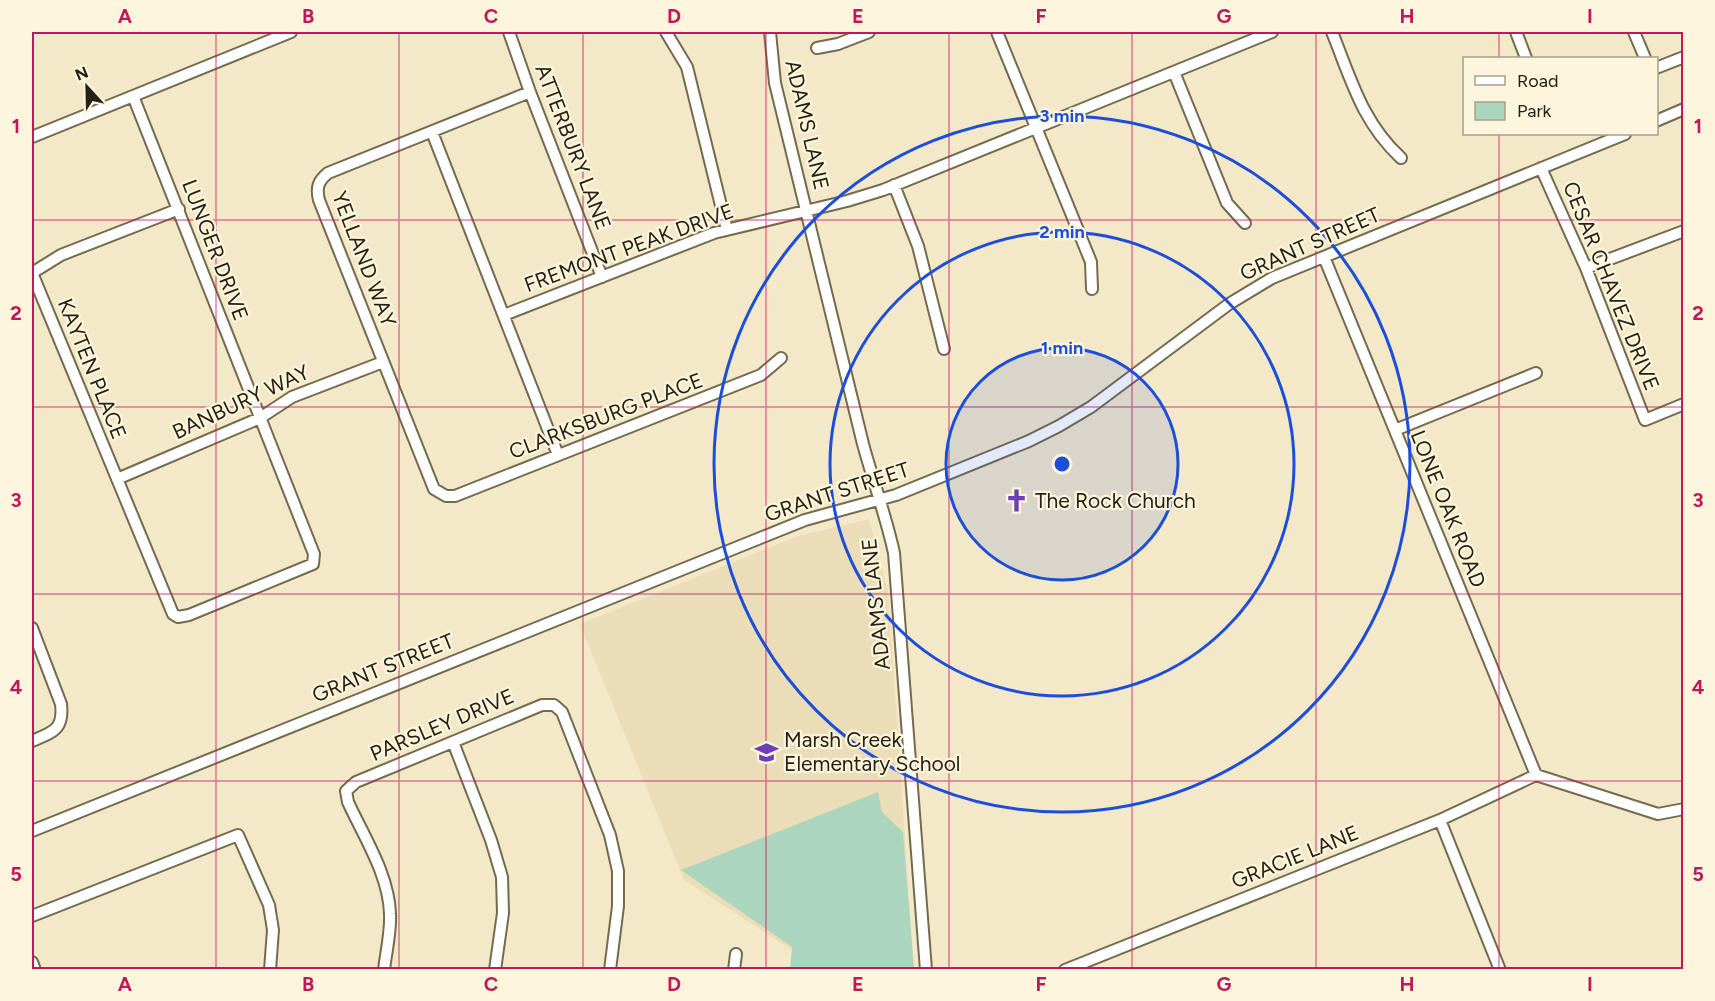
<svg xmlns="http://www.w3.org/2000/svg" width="1715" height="1001" font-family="Figtree,sans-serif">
<rect width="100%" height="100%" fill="#f3e9c9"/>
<path fill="#eaddb7" d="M869,519L888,592L914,969H821L684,880L580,624L798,536Z"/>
<path fill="#abd6bd" d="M878,792L882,812L903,832L914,969H790L792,947L681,870Z"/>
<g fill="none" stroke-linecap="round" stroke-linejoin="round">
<defs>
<path id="minor" d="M509,32L530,92L602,277
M666,32L687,67L727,230
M770,32L775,83L863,444C873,481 886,516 894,553L926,970
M997,32L1091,262L1092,289
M1332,32C1351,79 1362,122 1401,158
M1516,32L1526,58
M1634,32L1645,58
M817,48L838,44L869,32
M1656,68L1684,57
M1174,72L1227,203L1245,223
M530,92L328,173C318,181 316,188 319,200L434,489L446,496H455L761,375L781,358
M1656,121L1684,109
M432,132L558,455
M32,137L291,32
M1541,168L1586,268L1645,420L1684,404
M894,185L918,246L944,349
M1324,257L1536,775
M1586,268L1684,231
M32,273L173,614L178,617L189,615L313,564L314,554L133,96
M32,273L61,255L179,209
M504,315L714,233L847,201L883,190L1272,32
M1395,430L1536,373
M117,479L260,418L292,397L383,362
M32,628L61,704C64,730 53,732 32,741
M453,742L491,840L502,877L503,913L495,970
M1536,775L1658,814L1684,809
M1440,820L1500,970
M32,831L805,520L896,495L1029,441L1059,426L1091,407L1229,304L1272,278L1625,134
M32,916L238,835L269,905L273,930L270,970
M32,962L35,970
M384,970C386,952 391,932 390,914C389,875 364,837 348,802L346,791L356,782L542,705H554L562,712L610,835L618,871V906L610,970
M734,970L736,954
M1065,970L1440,820L1536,775"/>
</defs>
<use href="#minor" stroke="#746a4e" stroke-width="14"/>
<use href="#minor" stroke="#fff" stroke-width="10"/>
</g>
<path fill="none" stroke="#c2185b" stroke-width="1.5" stroke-opacity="0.55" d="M216,32V970M399,32V970M583,32V970M766,32V970M949,32V970M1132,32V970M1316,32V970M1499,32V58M1499,134V970M32,220H1684M32,407H1684M32,594H1684M32,781H1684"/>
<circle cx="1062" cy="464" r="116" fill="#1d4ed8" fill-opacity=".12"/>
<g fill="none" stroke="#1d4ed8" stroke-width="3">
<circle cx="1062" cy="464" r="116"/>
<circle cx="1062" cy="464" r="232"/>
<circle cx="1062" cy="464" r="348"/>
</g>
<defs>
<symbol id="church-bare" viewBox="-9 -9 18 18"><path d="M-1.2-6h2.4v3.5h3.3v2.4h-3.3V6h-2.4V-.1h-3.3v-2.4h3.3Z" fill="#6d3fb6" stroke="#fef6dc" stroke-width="2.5" paint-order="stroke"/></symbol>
<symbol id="school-bare" viewBox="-9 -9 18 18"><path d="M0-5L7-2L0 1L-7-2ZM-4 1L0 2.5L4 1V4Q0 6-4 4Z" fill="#6d3fb6" stroke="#fef6dc" stroke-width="2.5" paint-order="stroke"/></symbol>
</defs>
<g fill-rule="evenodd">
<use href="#church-bare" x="1000" y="484" width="33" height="33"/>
<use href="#school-bare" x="750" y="736" width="33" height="33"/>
</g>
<g text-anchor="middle" stroke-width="4.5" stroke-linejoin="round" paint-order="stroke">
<g font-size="21" fill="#252115" stroke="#fef6dc">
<text transform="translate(807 125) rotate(77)" y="7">ADAMS LANE</text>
<text transform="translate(573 147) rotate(69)" y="7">ATTERBURY LANE</text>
<text transform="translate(1310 244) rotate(-24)" y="7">GRANT STREET</text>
<text transform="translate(629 248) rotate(-20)" y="7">FREMONT PEAK DRIVE</text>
<text transform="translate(215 250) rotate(69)" y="7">LUNGER DRIVE</text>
<text transform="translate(364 259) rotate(69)" y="7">YELLAND WAY</text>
<text transform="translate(1611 286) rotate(68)" y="7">CESAR CHAVEZ DRIVE</text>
<text transform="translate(92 369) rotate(68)" y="7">KAYTEN PLACE</text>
<text transform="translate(241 402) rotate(-25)" y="7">BANBURY WAY</text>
<text transform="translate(606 416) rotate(-21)" y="7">CLARKSBURG PLACE</text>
<text transform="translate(837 492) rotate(-18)" y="7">GRANT STREET</text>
<text transform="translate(1448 509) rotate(68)" y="7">LONE OAK ROAD</text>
<text transform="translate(876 604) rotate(-96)" y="7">ADAMS LANE</text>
<text transform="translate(383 668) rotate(-22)" y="7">GRANT STREET</text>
<text transform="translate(442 725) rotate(-23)" y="7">PARSLEY DRIVE</text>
<text transform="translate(1295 857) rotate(-22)" y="7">GRACIE LANE</text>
</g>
<g font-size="21" fill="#252115" stroke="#fef6dc" text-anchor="start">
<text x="1035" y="508">The Rock Church</text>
<text x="784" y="747">Marsh Creek<tspan x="784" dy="24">Elementary School</tspan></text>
</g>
</g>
<circle cx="1062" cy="464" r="9" fill="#1d4ed8" stroke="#fef6dc" stroke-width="3"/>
<g font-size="18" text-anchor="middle" font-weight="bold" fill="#1d4ed8" stroke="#fef6dc" stroke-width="4.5" stroke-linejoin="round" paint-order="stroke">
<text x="1062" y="122">3 min</text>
<text x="1062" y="238">2 min</text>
<text x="1062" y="354">1 min</text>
</g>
<rect width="1715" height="1001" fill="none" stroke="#fef6dc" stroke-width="66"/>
<rect x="1463" y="57" width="195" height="78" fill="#fef6dc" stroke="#a7a18c" stroke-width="1.5"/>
<rect x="1475" y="76" width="30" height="9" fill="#ffffff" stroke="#a7a18c" stroke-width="1.5"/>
<text x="1517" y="87" font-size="18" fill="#252115">Road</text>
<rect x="1475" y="102" width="30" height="18" fill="#abd6bd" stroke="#a7a18c" stroke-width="1.5"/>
<text x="1517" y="117" font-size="18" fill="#252115">Park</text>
<g transform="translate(87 87) rotate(338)" stroke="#fef6dc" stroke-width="4.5" paint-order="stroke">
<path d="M0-4.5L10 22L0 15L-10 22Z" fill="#252115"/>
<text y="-9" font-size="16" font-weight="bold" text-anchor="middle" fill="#252115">N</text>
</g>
<rect x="33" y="33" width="1649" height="935" fill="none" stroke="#c2185b" stroke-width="2"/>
<g font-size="20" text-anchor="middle" font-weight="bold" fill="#c2185b">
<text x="125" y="23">A</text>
<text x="308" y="23">B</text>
<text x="491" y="23">C</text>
<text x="674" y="23">D</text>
<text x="858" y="23">E</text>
<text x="1041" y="23">F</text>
<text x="1224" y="23">G</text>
<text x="1407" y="23">H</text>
<text x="1590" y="23">I</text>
<text x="16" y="133">1</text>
<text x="1698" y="133">1</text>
<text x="16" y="320">2</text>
<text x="1698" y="320">2</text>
<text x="16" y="507">3</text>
<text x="1698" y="507">3</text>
<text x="16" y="694">4</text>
<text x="1698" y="694">4</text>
<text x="16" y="881">5</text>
<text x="1698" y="881">5</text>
<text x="125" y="991">A</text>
<text x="308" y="991">B</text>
<text x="491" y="991">C</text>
<text x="674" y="991">D</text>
<text x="858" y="991">E</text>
<text x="1041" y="991">F</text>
<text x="1224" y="991">G</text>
<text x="1407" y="991">H</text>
<text x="1590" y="991">I</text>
</g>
</svg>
